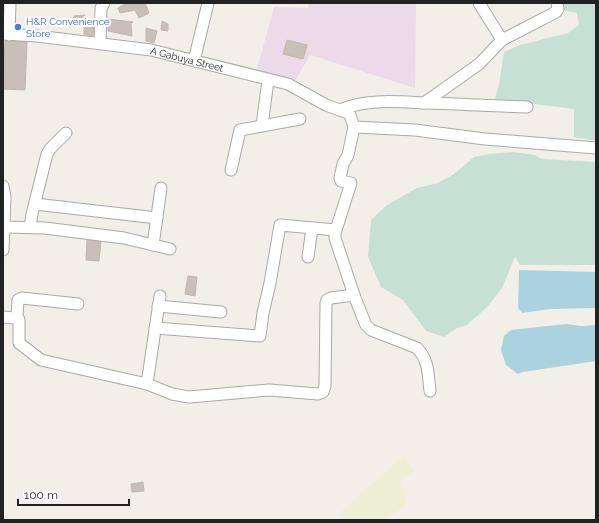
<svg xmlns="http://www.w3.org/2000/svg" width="599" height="523" font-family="Raleway,sans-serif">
<rect width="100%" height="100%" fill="#f2efe9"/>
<path fill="#ebdbe8" d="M309,3H416L415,88L310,55L295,81L257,69L274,7L308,8Z"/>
<path fill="#eef0d5" d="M404,455L414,471L400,482L406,494L404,497L407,504L385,520H345L337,515Z"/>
<path fill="#c6e0d4" d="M559,3H596V141L574,137V109L495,99L499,84L504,52L520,45L568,33L579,25L577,13L562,10Z
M514,152L535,155L542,159L596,162V265H520L515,257L502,288L487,307L467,325L457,328L444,337L426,331L403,300L381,287L368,257L371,220L387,205L417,188L438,183L454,174L474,157L488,154Z"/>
<path fill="#aad3df" d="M519,270L596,272V308L550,309L522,313L518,308Z
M566,324L581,326L596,325V361L523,372L518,374L506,365L501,350L504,336L511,330Z"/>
<path fill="#c7bfb8" stroke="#c4b6ab" d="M127,3H145L149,13L139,18L135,10L120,13L118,8Z
M85,15L84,20L94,22L93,36L84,34V26L73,24L74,16Z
M108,19L133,22L130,24H131L132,36L108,31Z
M162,21L168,24V31L161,30Z
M146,28L157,31L154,43L146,41Z
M287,40L307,45L303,59L283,54Z
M5,41L27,42L25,90L3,89Z
M87,240L101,242L99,261L86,260Z
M188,276L197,277L195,296L185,294Z
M143,482L144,491L132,492L131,484Z"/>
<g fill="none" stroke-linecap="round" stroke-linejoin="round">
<defs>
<g id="minor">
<path d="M479,3L502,40"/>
<path id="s1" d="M3,34L37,36L151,50L288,84L326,105L348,113L350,115L354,127L348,155L343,164L340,178L341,181L351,183L335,233V238L354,295L363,318L366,325L371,330L417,348C429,360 428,375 430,391"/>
<path d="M9,35L10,3"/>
<path d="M100,43L101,8L104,3"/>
<path d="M194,61L208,3"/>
<path d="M424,103L479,64L502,40L556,12L558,9L557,3"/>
<path d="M340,110C367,98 400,102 428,103C461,104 494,106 527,107"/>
<path d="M262,126L268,80"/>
<path d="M354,127L415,130L485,139L596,148"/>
<path d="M231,170L240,130L300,119"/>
<path d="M3,186L5,197L3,250"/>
<path d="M35,204L157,218"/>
<path d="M4,227L45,228L124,238L170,249"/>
<path d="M30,227L32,214L47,154L50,149L66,133"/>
<path d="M153,245L161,188"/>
<path d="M308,257L312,228"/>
<path d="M78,304L22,298L18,300L17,316L19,320V343L41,360L147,384L172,394L189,397L269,390L318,394L323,392L325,386L326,303L327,300L331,298L354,295"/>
<path d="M158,306L221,312"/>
<path d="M3,317L14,318L17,316"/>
<path d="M155,328L260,336L263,313L270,283L280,225L336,230"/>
<path d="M147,384L160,296"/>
</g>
</defs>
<use href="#minor" stroke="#a9a9a9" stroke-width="13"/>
<use href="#minor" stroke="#fff" stroke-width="11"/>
</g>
<circle fill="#3f7fe0" stroke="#fff" stroke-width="1.5" cx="18" cy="27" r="4"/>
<g text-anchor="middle" stroke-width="4" stroke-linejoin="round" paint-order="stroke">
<g font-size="10" fill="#366cbe" stroke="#fff" text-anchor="start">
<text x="26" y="25">H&amp;R Convenience<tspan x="26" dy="12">Store</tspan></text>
</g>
<g font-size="10" fill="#222" stroke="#fff">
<text dy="4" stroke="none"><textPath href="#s1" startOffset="186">A Gabuya Street</textPath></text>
</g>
</g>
<rect width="599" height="523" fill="none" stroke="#222222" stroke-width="8"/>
<path d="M18 499v6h111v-6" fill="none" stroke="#222222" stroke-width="2"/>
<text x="24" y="499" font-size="12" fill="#222222" stroke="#ffffff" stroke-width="3" paint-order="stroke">100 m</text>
</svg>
